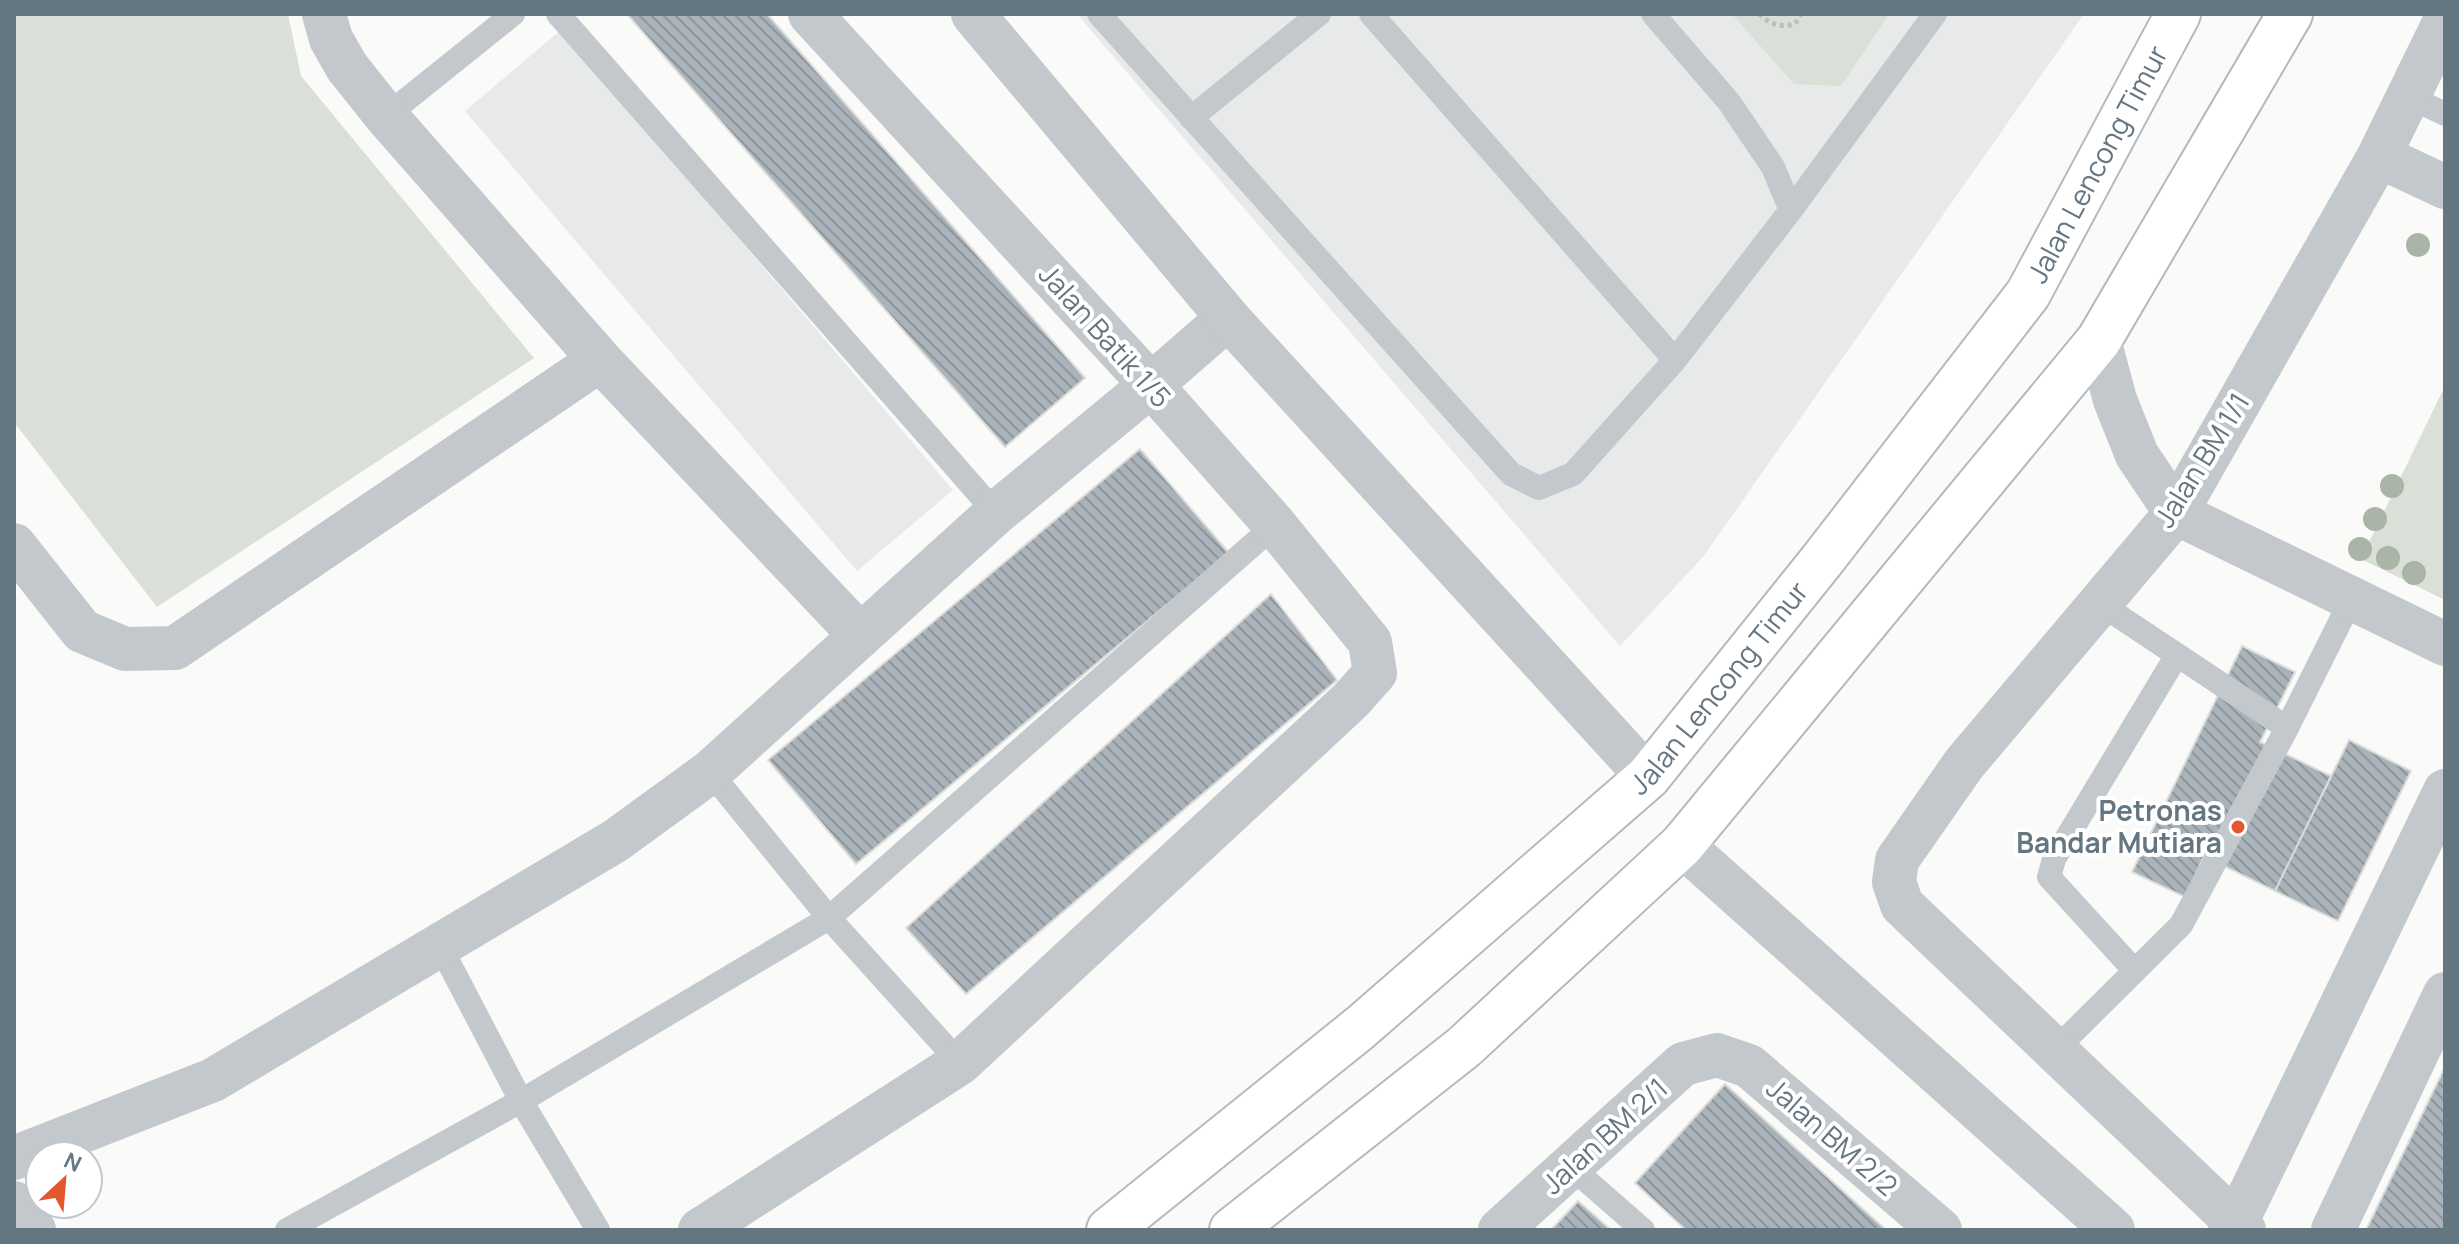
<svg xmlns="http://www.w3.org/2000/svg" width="2459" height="1244" font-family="Manrope,sans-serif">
<defs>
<pattern id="building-back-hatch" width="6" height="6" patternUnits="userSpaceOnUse" patternTransform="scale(2)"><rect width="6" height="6" fill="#aab3b9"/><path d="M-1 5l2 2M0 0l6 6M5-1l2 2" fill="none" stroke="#8e969c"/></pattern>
</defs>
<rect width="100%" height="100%" fill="#fafaf8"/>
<path fill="#e8e9e9" d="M1077,14H2084L1703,557L1620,646Z
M561,30L953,490L857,571L465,111Z"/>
<path fill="#dadfd7" d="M14,14H288L301,76L534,358L157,607L14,422Z
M1732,14H1889L1841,86L1794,84Z
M2445,386V600L2361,559Z"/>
<path fill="url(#building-back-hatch)" stroke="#dcdcda" stroke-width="2" d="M627,14H767L1085,378L1005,447Z
M1140,449L1229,553L856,864L768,760Z
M1271,594L1337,680L966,994L906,928Z
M2242,646L2295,672L2260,742L2331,776L2275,891L2204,856L2185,897L2132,872Z
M2349,740L2411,771L2338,921L2275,891Z
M2445,1067V1230H2366Z
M1725,1084L1886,1230H1686L1635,1183Z
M1578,1201L1611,1230H1551Z"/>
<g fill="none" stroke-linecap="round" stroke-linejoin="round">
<defs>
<g id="trunk">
<path id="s1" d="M1109,1230L1361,1027L1648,777L1823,559L2028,294L2178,14"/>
<path d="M1232,1230L1464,1047L1682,845L2099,340L2290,14"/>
</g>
</defs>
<use href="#trunk" stroke="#b4b9bd" stroke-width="48"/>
<path stroke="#bbbfc2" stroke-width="5" stroke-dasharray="4 4" stroke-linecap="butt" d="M1759,14C1770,24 1780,28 1795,24L1801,14"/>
<path stroke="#c3c8cc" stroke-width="24" d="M558,14L996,513
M1099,14L1511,474L1539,488L1573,474L1675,360L1791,210L1935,14
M1371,14L1675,360
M1653,14L1729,102L1773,167L1791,210
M2408,96L2445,114
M386,116L513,14
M1191,118L1319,14
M2287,728L2352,598
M710,772L829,918L960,1063
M439,944L521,1101L598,1230
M2135,971L2049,877L2054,859L2177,655
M2054,1051L2181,925L2287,728L2099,603
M1571,1167L1643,1230
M287,1230L521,1101L829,918L1275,525"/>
<path stroke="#c3c8cc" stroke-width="44" d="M324,14L331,39L347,67L386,116L600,360L859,634
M2379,156L2445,187
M2099,340L2115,400L2137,455L2176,513L2445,644
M14,545L82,631L125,649L175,648L600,360
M1682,845L2113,1230
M14,1158L213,1080L615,841L710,772L996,513L1151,385L1228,318
M14,1203L34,1230
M700,1230L960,1063L1351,700L1375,673L1370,642L1275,525L1151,385L810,14
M1500,1230L1683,1064L1717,1055L1749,1066L1940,1230
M2230,1230L2236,1223L2445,791
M2244,1230L1902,905L1894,882L1897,860L1964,764L2176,513L2379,156L2445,21
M2333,1230L2445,994"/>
<path stroke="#c3c8cc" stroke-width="44" d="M973,14L1228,318L1648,777"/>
<use href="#trunk" stroke="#fff" stroke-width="44"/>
</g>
<g fill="#aab4a7">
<circle cx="2418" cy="245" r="12"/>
<circle cx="2392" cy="486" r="12"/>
<circle cx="2375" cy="519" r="12"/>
<circle cx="2360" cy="549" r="12"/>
<circle cx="2388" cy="558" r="12"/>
<circle cx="2414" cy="573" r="12"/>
</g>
<circle fill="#e4572e" stroke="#fff" stroke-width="3" cx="2238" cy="827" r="8"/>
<g text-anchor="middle" stroke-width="8" stroke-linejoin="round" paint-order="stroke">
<g font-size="28" fill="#657683" stroke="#fff">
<text dy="10" stroke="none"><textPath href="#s1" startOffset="1466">Jalan Lencong Timur</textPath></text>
<text transform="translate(1105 336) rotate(48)" y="10">Jalan Batik 1/5</text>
<text transform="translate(2202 460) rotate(-58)" y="10">Jalan BM 1/1</text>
<text dy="10" stroke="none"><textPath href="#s1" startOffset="818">Jalan Lencong Timur</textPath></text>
<text transform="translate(1605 1136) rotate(-42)" y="10">Jalan BM 2/1</text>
<text transform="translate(1832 1137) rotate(41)" y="10">Jalan BM 2/2</text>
</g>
<g font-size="28" font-weight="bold" fill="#657683" stroke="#fff" text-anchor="end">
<text x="2222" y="821">Petronas<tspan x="2222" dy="32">Bandar Mutiara</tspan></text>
</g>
</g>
<rect width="2459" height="1244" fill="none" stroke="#657683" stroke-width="32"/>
<g transform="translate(64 1180) rotate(26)"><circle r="38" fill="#ffffff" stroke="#c1c8cd" stroke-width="2"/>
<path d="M0-6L14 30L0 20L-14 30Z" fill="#e4572e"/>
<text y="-12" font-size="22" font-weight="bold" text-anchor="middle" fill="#657683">N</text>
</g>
</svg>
